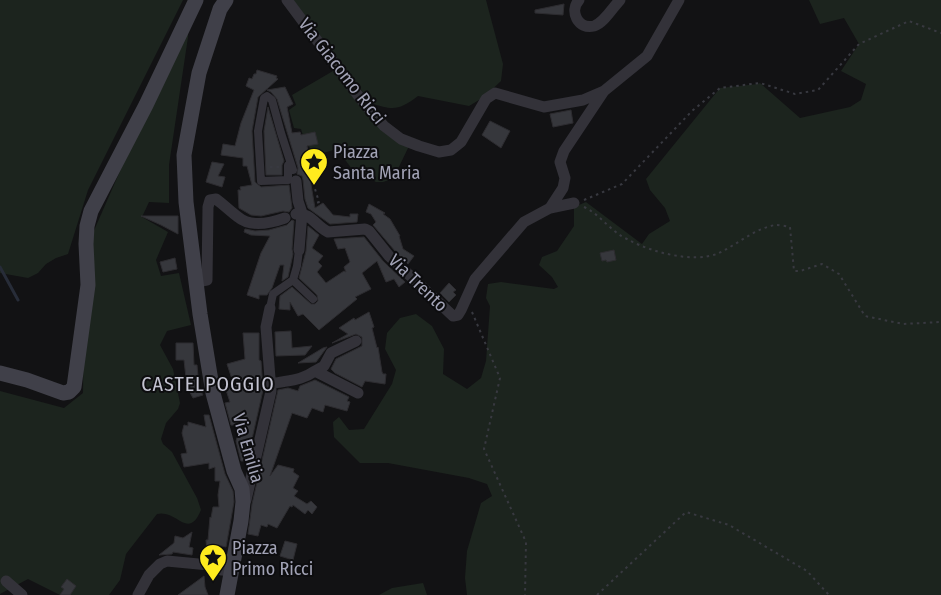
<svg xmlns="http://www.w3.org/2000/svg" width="941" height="595" font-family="'Fira Sans Condensed',sans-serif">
<rect width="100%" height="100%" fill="#121214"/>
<path fill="#1c241e" d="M0,0H183L88,190L68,254L56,258L46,264L38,273L28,278L0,273Z
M293,0H486L503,64L501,81L484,97L469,106L418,96C399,110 394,111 371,103Z
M809,0H941V595H467L465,578L467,551L481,503L492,496L487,484L469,478L388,463H360L334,437L333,422L339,417L349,430L364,429L392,384L396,370L385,349L387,333L400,318L416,314L432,326L444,349L443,374L467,389L481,378L486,361L490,306L486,298L488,284L501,282L554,289L558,287L552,277L539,265L542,257L557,251L574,226V207L586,202L642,244L649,234L670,221L665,208L650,190L646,179L720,88L758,84L760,83L800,118L850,107L861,100L866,84L841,71L859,44L844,18L820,24Z
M188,16V37L169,165V203L149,202L142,217L168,232L156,260L161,276L179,273L191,325L167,331L160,345L173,369L180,403L178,409L166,423L161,439L163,444L172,452L197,498L201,510C188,541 177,509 157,514L126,554L120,580L109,595H60L28,579L0,594V391L64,408L83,393L85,251Z
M333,71L381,126L409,146L396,173L389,180L383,182H376L352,169L337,149L316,155L305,142L301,129L294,128L289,110L296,105L292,95Z
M423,583L427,595H379L392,588Z"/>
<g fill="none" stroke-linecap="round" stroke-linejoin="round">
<path stroke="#272c38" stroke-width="3" d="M0,267L18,300"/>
</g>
<path fill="#36373c" stroke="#2d2c30" d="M564,4L563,15L535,13V10Z
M257,70L277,76L276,78L278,79L258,97L252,131L255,182L261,187L289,185L292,208L289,212L283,211L261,216L251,215L239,208L238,190H241L240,187L252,185L247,166H243V158L221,155L223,144L235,146L241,123L254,90L246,86L249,78L252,79L254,74H256Z
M285,87L293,104L287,107L292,133L300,132L301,135L315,132L318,144L307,146L312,172L309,173L315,208L323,203L333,215L350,217V214H358L357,222L330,224L308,208L305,199L303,180L302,176L297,174L298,168L277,99L271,92L267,90Z
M268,107L284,161L282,165V175H266L264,131Z
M571,110L573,123L553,127L550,114Z
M490,121L510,131L501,148L482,135Z
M212,162L224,164L218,176L225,177L222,187L206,182Z
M369,204L385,213L383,214L390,219L400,236H399L403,249L414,256L408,264L395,251L373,225L376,222L371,214L366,212Z
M141,216H178V234L161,225Z
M292,220L294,221L292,249L293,254L288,277L282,281L284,265H280L272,288L267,295H259V299L247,295L261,253L270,236L251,235L244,232L245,229L255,231L269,230L287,225Z
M308,226L319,235L312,248L323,256L318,262L322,266L317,272L326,283L344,271L346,272L344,267L350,262L345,248L338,249L334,239L364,237L383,261L405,282L399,287L394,279L386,282L377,261L362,273L371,289L355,297L357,299L319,330L303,314L298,316L290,302V310L279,309L280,296L292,287L311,304H315L318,301L317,295L299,278L306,251Z
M614,250L616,260L607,262L606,260L602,261L600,253Z
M175,258L177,269L163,272L160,262Z
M449,283L456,290L453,292L456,295L449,302L440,293Z
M369,312L374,327L372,328L377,348L378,347L382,372L383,374H386L385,384L365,381L362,387L335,373L331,369L336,359L362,346V337L356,334L332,343L348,334L339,328L354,318L355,320Z
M291,331L292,348L312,346L305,355L276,356L275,332Z
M243,333H259V360L261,361L263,390L247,461H241L236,441L241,425H231L225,403L230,402L224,384L233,382L227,364L245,359Z
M176,343H193L194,365H197L199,388L203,395L193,398L187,387L184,360H176Z
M327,347L316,362L298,363L323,348Z
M315,380L349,397L347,401L350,402L347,411L325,405L323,412L312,408L307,418L292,413L270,476L278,465L294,469L293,472L299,476L293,488L298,491L294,496L307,504L311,501L317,507L312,514L308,510L305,514L293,505L292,507L290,506L277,528L268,524L267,527L261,525L258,536L248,534L252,504L278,390L288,388L298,391L300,386Z
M204,415H209L225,474L233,491L234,502L226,547L218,545V550L207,551L206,540H208L210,517L211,518L213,507H219L218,495L220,481H215V467L209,469V463L184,467L181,454L187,453L182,433L184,425L188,426V422L206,427Z
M192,532L189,547L193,548L192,555L173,552L172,554L159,555L174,543L175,536L183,538Z
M285,541L297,544L293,560L280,556Z
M204,576L205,587L208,595H178Z
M67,579L76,586L70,595H60L64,589L61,587Z"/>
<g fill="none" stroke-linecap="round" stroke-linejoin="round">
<path stroke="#383940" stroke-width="2" stroke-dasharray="2.5 4" stroke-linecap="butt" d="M270,167H280
M584,200L622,184L692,111L720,88L760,83L795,94L818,90L859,44L909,21L941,33
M311,205L319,202L311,176
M584,207C597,213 605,224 617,233C641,250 692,265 719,253C738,244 754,229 775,225C779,225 785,226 790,227L794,271H800L822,264L839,274L865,316L903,324L941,322
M472,312L500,378L484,449L526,542L525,595
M597,595L686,512L729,525L807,571L829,595"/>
<path stroke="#333239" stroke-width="8" d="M291,164L288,165V180L261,181L258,131L264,98L267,96L272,100L281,133L293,170
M293,280L313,299
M270,308L273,294L293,280L297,266L299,250"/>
<path stroke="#333239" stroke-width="11" d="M287,0L363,102L384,126L401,139L419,146L439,152L451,150L461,142L486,99L495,93L544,107L583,100L604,91L647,56L679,0
M579,0C569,11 578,30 594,26C604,23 613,7 620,0
M296,181L298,201L302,213L299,250
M550,208L563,188L565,178L560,162L564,151L604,91
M296,214C310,212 316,226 328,232L365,229L369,231L389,256L453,316L458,315L461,310L475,279L524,222L550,208L574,203
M196,282L207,280L208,207L210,200L216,199C224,205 230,211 238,217C251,228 271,223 285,218
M315,371L324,366L331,353L356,341
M271,384C287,380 301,381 315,371L358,393
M246,500L271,391L266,327L270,308
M6,581L22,595
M138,595L149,575L160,564L167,561L209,565L222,570L231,571"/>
<path stroke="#404049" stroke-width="15" d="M226,0L220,9L199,73L184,155L186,202L200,314L213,393L234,471L242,489L243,502L241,521L227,595
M0,373L27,380L63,393L69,392L74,387L88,285L86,244L87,226L91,211L146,105L196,0"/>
</g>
<defs>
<symbol id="sight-pin" viewBox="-11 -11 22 30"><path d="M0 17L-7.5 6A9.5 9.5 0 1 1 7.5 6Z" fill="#ffeb1e" stroke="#0d0d0f"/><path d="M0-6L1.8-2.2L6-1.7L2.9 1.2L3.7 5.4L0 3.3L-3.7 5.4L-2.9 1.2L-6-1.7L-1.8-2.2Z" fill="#111"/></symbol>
</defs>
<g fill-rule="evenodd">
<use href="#sight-pin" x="298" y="146" width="32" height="43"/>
<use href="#sight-pin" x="197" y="542" width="32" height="43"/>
</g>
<g text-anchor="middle" stroke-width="4" stroke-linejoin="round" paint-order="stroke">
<g font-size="18" fill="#a2a3b6" stroke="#0d0d0f">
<text transform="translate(342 71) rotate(52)" y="6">Via Giacomo Ricci</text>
<text transform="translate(418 283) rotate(44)" y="6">Via Trento</text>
<text transform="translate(248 448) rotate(74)" y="6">Via Emilia</text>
</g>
<g font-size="18" fill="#a2a3b6" stroke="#0d0d0f" text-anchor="start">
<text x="333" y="158">Piazza<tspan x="333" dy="21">Santa Maria</tspan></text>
<text x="232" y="554">Piazza<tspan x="232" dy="21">Primo Ricci</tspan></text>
</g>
<g font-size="20" letter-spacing="1" fill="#c3c3d1" stroke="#0d0d0f">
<text x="208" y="391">CASTELPOGGIO</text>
</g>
</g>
</svg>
